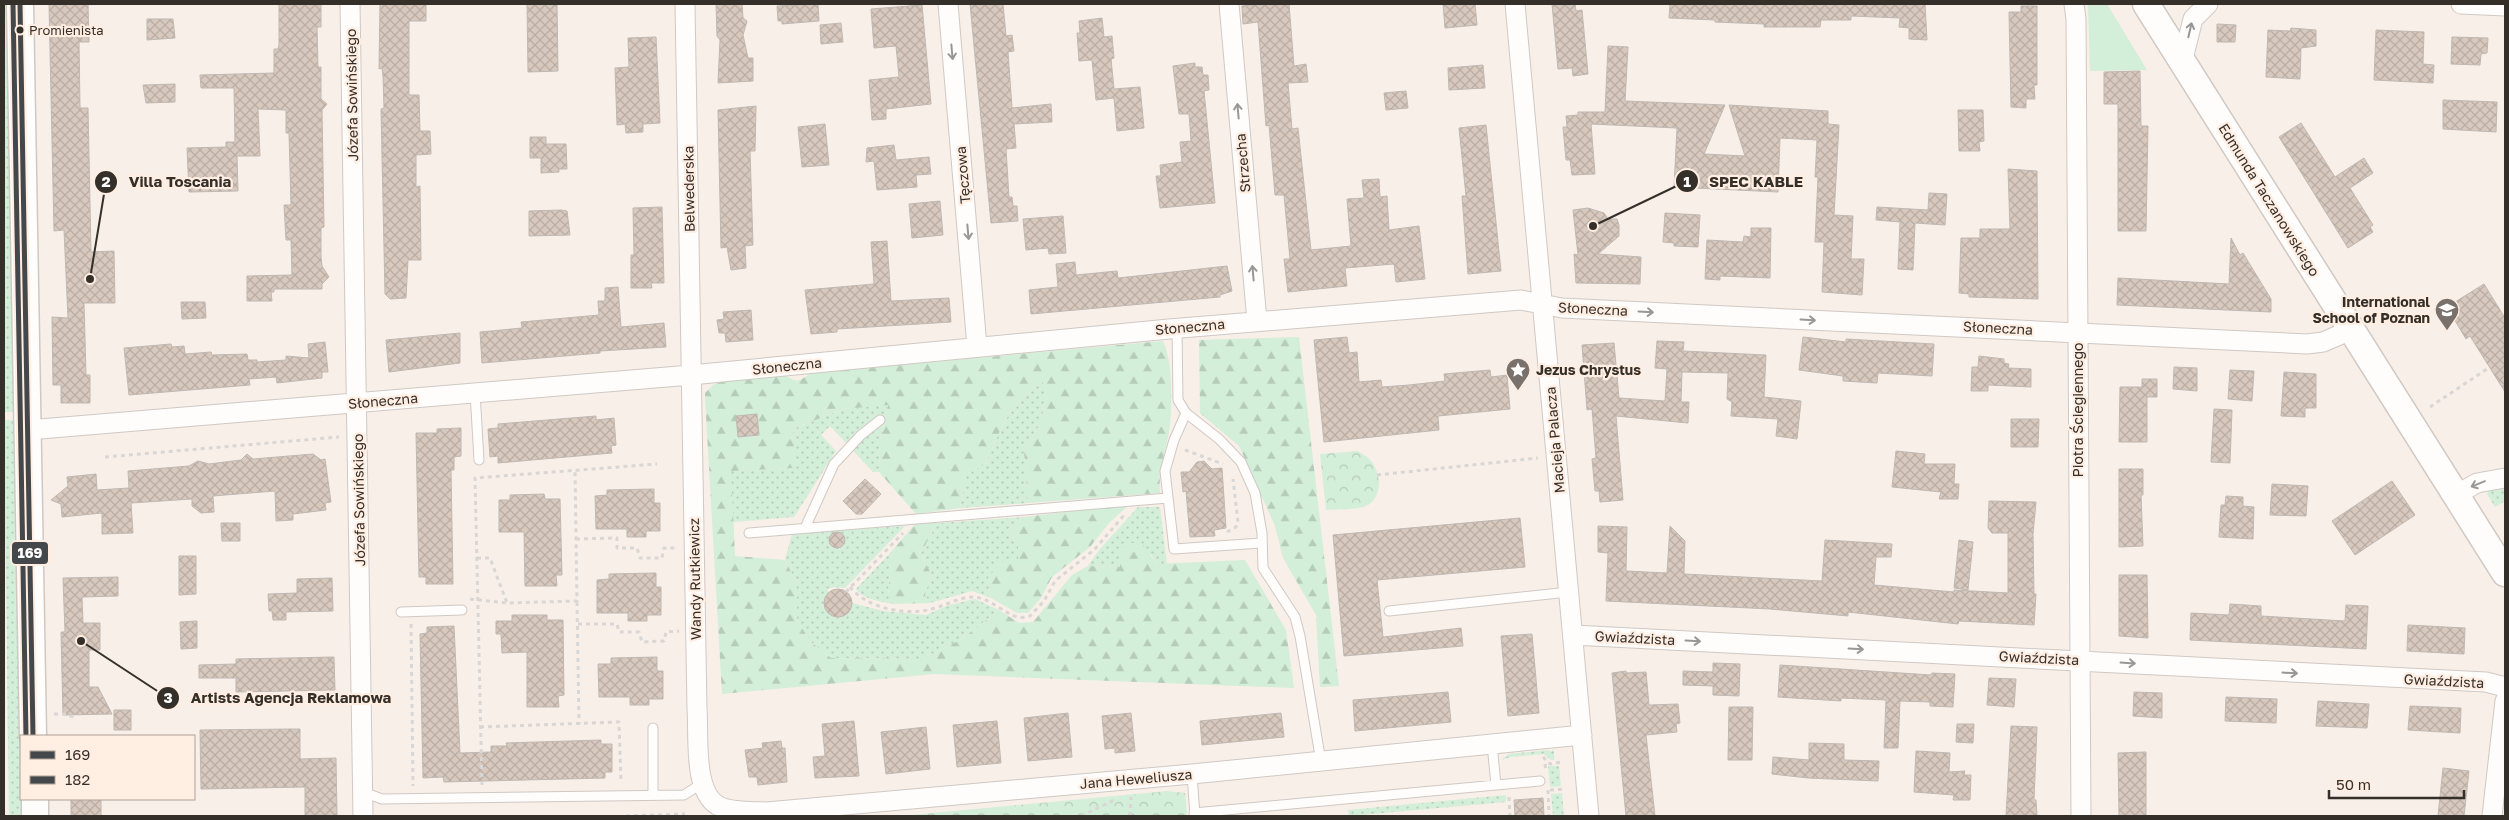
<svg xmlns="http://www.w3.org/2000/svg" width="2509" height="820" font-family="'Golos Text',sans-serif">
<defs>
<pattern id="grass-dots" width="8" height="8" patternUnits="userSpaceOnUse" patternTransform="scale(1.25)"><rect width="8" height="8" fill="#d3eed9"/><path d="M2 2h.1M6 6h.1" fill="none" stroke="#b6ccba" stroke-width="1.8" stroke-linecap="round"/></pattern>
<pattern id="forest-firs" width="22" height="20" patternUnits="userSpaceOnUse" patternTransform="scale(1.25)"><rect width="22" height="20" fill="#d3eed9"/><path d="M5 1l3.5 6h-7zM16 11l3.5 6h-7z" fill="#b6ccba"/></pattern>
<pattern id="park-crowns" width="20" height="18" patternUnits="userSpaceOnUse" patternTransform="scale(1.25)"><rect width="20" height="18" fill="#d3eed9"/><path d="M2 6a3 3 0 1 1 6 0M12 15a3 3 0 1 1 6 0" fill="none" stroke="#b6ccba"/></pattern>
<pattern id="building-cross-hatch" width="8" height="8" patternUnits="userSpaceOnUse" patternTransform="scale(1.25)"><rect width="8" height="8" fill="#d8c9be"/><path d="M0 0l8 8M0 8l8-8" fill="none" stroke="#baada3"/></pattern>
</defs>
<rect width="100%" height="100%" fill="#f8efe8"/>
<path fill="url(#grass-dots)" d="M4,4H10L17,412H4Z
M1043,382L1045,392L1042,421L1024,451L1028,503L960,508L966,475L986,463L1003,424L1015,405L1029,391Z
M888,404L880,443L879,472H873L830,426L821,435L836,451L794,517L733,522L730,471L794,468L793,429L843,409Z
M4,420H17L21,799H24V816H9Z
M2505,486V501L2495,507L2487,494L2489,490Z
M1138,507H1160L1167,564H1157L1151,554L1120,567L1088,566L1099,550Z
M1025,517L1009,529L1018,546V560L988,578L991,598L972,591L930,603L925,595L931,574L921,553L937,523Z
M905,526L845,588L834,587L827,589L829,592L825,605C828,615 836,618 846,614L852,603L883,611L926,615L949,605L975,599L999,610L962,639L923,659L831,658L811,642L797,620V584L785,560L792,533Z
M892,551L888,596L893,604C880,601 864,600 856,589Z
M1554,749V760H1551L1544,754L1511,757L1501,760L1509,754L1549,750L1551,752Z
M1548,766H1559L1561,786L1550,787Z
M1562,793L1564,816H1553L1551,794Z
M1506,795V802L1349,816L1348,810Z"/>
<path fill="url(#forest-firs)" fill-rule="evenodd" d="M1299,337L1339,686L1320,687L1316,615L1283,558L1275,526L1239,446L1200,413L1199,340Z
M1163,341C1173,362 1172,401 1170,425C1167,451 1158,465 1160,493L1028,503L1024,451L1042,421L1045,392L1043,382L1029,391L1015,405L1003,424L986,463L966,475L960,508L916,514L879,472L880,443L888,405L843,409L793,429L795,468L731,471L735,556L785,560L797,584V620L811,642L831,658L923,659L962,639L999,610L1019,623L1033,622L1072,575L1088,566L1120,567V553L1131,543H1142L1157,564L1245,560L1286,630L1294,688L934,674L722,694L705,398V393L713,385C723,380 769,372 779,374C797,378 792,387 811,373ZM757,414L759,435L738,437L736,416Z
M1130,504L1109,523L1090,547L1052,577L1041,598L1028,613H1017L991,598L988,578L1001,562L1018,559V546L1009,529L1025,517Z
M916,523H937L921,553L931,574L925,595L930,603L893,604L888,596L892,551Z"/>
<path fill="url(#park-crowns)" d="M1358,451C1362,454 1368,457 1371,461C1381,473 1383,496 1368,505C1361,510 1335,509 1326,510L1320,454Z
M1168,791L1185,793L1187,816H900Z"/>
<path fill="#d3eed9" d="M2088,4H2107L2147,70L2090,71Z"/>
<path fill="url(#building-cross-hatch)" stroke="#bfb8b3" d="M49,4H88L89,42H79L80,108H88L91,252L114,251L115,303H84L86,375H90V403H61V385H53L52,317L68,318L64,230L54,231Z
M279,4H321V27H317L318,67H321V99L327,104L322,110L324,227L321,228V257L322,266L329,277L322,284V289H274V292H271L272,301H247V276L292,275L291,240H286L284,205H291L289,133H286V110L258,109L260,156H237L238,191L189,192L187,148L226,147V142H235L234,88H201L200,75L274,73V49H278L279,45Z
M380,4H426V21H409V95H419L420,131H430L431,154L416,155V187L420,186L421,260H408L406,298L390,299L385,294L381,109L384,108L383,76L382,68L379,69Z
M527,4H557L558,71L528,72Z
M716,4H742L743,18L747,21L743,35L748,58H753V81L718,83L720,40L717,36Z
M818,4L819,21L782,24V21H778L777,6Z
M970,4H1003L1006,36L1012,35L1014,51L1008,52L1012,108L1051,104L1052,122L1014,124L1016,148L1006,149L1009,197H1012L1013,206H1017L1018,221L991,223Z
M1264,4H1289L1294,66L1306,64L1308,82L1288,83L1292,129L1298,128L1311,250L1351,246L1347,199L1364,198L1362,180L1379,179L1380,197L1387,196L1389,230L1419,226L1425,279L1396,282L1394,264L1345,268L1347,286L1288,292L1284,259H1290L1284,195H1275L1269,125L1266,126L1258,22L1243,24L1242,6Z
M1443,4H1475L1477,25L1445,28Z
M1552,4H1575L1576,11L1582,10L1588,74L1573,76L1572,68L1558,69Z
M1670,4H1925L1927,40L1909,39V28L1899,27L1900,18L1851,16V20H1821L1820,27H1764V24L1715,22V20L1669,18Z
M922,5L931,104L886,109V119L872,120L869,80L899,77L896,46L874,48L871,9Z
M2021,6H2037V85H2034L2035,99H2026V108L2011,107L2009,12H2021Z
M1102,18L1104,37L1112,36L1114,58L1111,59L1114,89L1140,87L1144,128L1117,131L1114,98L1096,100L1092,60L1079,61L1077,33H1080L1079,21Z
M147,19H173L175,38L147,40Z
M841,23L843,42L821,44L820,25Z
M2217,24L2236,25L2235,42H2217Z
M2291,28L2316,30V46L2301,48L2300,79L2266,77L2268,30L2290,31Z
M2376,30L2424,32L2423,64L2434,65L2433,83L2374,80Z
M656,37L660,123L643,124V132L626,133L625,124L617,125L615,68L629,67L628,38Z
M2452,37L2488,38L2487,53L2481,54L2480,65L2451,64Z
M1608,46L1628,47L1625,101L1725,105L1704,154L1745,156L1729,105L1828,111V124L1839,125L1834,215L1853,216L1851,259H1864L1862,295L1822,292L1824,242H1815L1818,177H1815L1817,140L1780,138L1778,192L1674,187L1677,128L1591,124L1595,174L1572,175L1570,160H1566L1563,127H1567L1566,116L1578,115V112H1605Z
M1195,63V67H1202L1203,75H1208L1209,90L1204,91L1215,203L1160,208L1156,176H1161L1160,165L1182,162L1180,142L1191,141L1189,114H1179L1173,66Z
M1483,65L1485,88L1449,90L1448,68Z
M2140,71L2141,126H2148L2146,231H2118V104H2104V72Z
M175,84V102L146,103L143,85Z
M1406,91L1408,108L1386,110L1384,93Z
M2443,100L2497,102L2496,132L2443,129Z
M756,106L755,151H750L753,245L745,246L746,268L731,270L727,247L721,248L718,110Z
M1958,110H1983L1984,141L1979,142L1980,151H1959Z
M2301,123L2335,177L2364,158L2373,173L2350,188L2373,225L2370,227L2373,232L2348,248L2279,137Z
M825,124L829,165L802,167L798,127Z
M1486,125L1501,271L1468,274L1462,196H1466L1459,128Z
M530,137H546V144H566L567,169H559V172L541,173V158H530Z
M894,145L896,160L929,157L931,174L916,175L917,187L877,190L874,161L866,162L867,148Z
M2008,169L2037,171L2038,299L1969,297V294L1959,293L1961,238H1980V229H2010Z
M1929,193L1947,194L1945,225L1915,223L1913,270L1898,269L1900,222L1876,220L1877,207L1928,210Z
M940,201L943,235L912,238L909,204Z
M662,207L664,283H651L652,288H631V255H634L633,208Z
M1588,208L1604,213L1608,219H1617L1619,225V236L1598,254L1641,257L1640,284L1576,283L1574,254L1578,255L1573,210Z
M561,210L567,211L570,235L529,236V211Z
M1665,213L1700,215L1698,247L1674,246V243L1663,242Z
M1063,216L1066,253L1049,254L1048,248L1026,250L1023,219Z
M1751,228H1771L1770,278L1720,276V280L1705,279L1707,240L1743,242L1744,236L1751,237Z
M2231,238L2240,255L2243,253L2271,299V312L2117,305L2118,278L2229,284Z
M887,241L891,301L949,298L951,322L837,329V332L811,334L805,290L874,284L871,242Z
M1075,262L1076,275L1117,271L1118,278L1227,266L1232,291L1220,295V297L1031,314L1029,290L1058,287L1056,264Z
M2484,284L2505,318V392L2470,336L2466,339L2447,307Z
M618,287L621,327L664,323L666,347L600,351V353L482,363L480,332L522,328L521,322L599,315L598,301H605V288Z
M181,302H205L206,318L182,319Z
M751,310L753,340L726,342L725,333H719L717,320L724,319L723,312Z
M460,333V363L389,372L386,340Z
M1347,337L1349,353L1357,352L1359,382L1381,380L1382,387L1409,385L1445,381L1444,374L1490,370L1491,377L1507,375L1510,409L1438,416L1439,430L1324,442L1314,340Z
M1803,337L1846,342V339L1934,344L1932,376L1878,373L1877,383L1843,381V376L1799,370Z
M1657,341L1684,342L1683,351L1766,355L1764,397L1801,401L1797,439L1776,436L1778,419L1731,416L1732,402L1727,399L1728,373L1682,372L1681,402H1689L1688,423L1616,416L1623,500L1600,502L1599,491H1595L1592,459L1596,458L1592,409L1587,410L1582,345L1614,343L1619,398L1665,401L1667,369L1655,368Z
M325,342L328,372H322V378L277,383L276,377L249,379L250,385L129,395L124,348L171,344L172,347L184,346L185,354L211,352L212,355L247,354L248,360H257V362L286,360V356L309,358L308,344Z
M1979,356L2004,359V363L2009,364L2008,368L2031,369V387L1988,385V391H1971L1972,367H1978Z
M2174,367L2197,368V391L2173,389Z
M2230,370L2254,371L2252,401L2228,399Z
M2284,372L2316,374V408H2305V417L2281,416Z
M2142,379H2157V397H2147V442H2119L2120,387H2142Z
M2214,409L2232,410L2230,463L2211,462Z
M757,414L759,435L738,437L736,416Z
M596,416V420L614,418L616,445L611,446L612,453L498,463V456L490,457L488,429L498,428V424Z
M2011,419H2039L2038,447H2011Z
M461,428V456L454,457V470H451L453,584H426V577H419L416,433H437V429Z
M1896,451L1925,454L1924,464H1955L1954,484H1959L1958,499H1939L1941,492L1892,487Z
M247,454L253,459L313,454L321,460L325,459L331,502L325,503L326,510L293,514V520L276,521L275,491L213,496L214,512L201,513L192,506V499L131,503L133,533L102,534V513L62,517L61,504L51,500L68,486L67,477L96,474L97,490L129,488L128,471L189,466L198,461L209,464L241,460Z
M1204,461L1212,469L1222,468L1226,528L1214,530L1215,536L1190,537L1186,491L1183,492L1181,472H1189L1197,462Z
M2119,469H2143V495H2141L2143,546L2119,547Z
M865,479L881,494L862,514H856L843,501Z
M2392,481L2415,515L2355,555L2332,521Z
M2272,484L2308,486L2306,516L2270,515Z
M654,489V503H660V531H646V537H627V529H596L595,496L607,495V490Z
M544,494L545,499H560L562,575H556L557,586H525L524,532H499V500H510V495Z
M2226,496L2243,497V506L2254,507L2253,539L2219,537L2221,505H2225Z
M1989,501L2036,502L2033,534L2034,594H2036L2034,625L1959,621L1958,624L1848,612V616L1770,609L1606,601L1608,553L1598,552V526L1627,527L1626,571L1667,573L1670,526L1685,541L1684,574L1822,581L1825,540L1892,544L1891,557H1876L1874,585L1954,592V590L2008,593V533H1992L1988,528Z
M1520,518L1525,567L1377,580L1383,637L1461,628L1463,646L1344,656L1333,535Z
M221,523H240V541H222Z
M829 540a8 8 0 1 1 16 0a8 8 0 1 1-16 0Z
M1959,540L1973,542L1968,590L1954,588Z
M179,556H196V594L179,595Z
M656,573V587H661V615H647V621H628V613H597V580L609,579V574Z
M2119,575H2147L2148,638L2119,636Z
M118,577V596L82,597L83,623H100V650H89V687H98L112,714L63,715L61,632H65L63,578Z
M332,578L333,611L286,612V620H273L272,611H269L268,594L297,593V579Z
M824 603a14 14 0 1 1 28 0a14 14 0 1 1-28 0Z
M2230,604L2261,606V616L2345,621L2346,605L2368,606L2366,649L2190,640L2191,613L2229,615Z
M512,615H547V620H563L564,695L558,696L559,707H527V652L502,653L501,634H496V621H512Z
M197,621V648L181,649L180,622Z
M2408,625L2465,628L2464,654L2407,651Z
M454,626L460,753L491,752V746H507L506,743L601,740V744H612V772H605V778L444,782L443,777L423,778L420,634L427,633V627Z
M1532,634L1539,713L1508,716L1501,636Z
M334,657L335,690L236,692V678H199V665L236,664V659Z
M657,657V671H663V699H649V705H630V697H599L598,664H611V658Z
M1713,663L1740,664L1739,696L1713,695V686L1683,685V671L1713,672Z
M1780,665L1931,675L1932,673L1955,674L1953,707L1930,706V702L1900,701L1898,748H1884L1886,700L1841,698V701L1778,697Z
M1626,671V673L1646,672L1649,705L1678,704L1680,723L1676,724L1677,732L1646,735L1655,816H1626L1612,673Z
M1989,678L2016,679L2014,707L1987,705Z
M1448,692L1451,722L1355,731L1353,700Z
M2134,692L2162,693V718L2133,716Z
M2226,697L2277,699L2276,723L2225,721Z
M2318,701L2369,704L2367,728L2316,726Z
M2410,706L2461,708L2460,733L2408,730Z
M1729,707H1753L1752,760H1728Z
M114,710H131V730H114Z
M1068,713L1072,757L1028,761L1024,718Z
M1131,713L1135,751L1115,753V748L1105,749L1102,716Z
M1281,713L1284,737L1202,745L1200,721Z
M854,721L859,776L815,778L813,757L825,756L822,724Z
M997,721L1001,763L957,767L953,725Z
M1957,724H1974L1973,743L1956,742Z
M2011,726L2037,727L2034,800H2036L2037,816H2006Z
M926,727L930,769L886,774L881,732Z
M291,729H300V759L336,758L337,816H305V787L201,789L200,730Z
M781,741L782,748H785L787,782L758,785L757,777H749L745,750L763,748L762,743Z
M1809,743L1844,744V760L1879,761L1878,781L1808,778L1772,774L1773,757L1809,760Z
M1916,751L1950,753L1949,772L1965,771L1964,775H1971L1970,800H1953L1954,795L1914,792Z
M2146,752V816H2119L2118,753Z
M2443,768L2469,771L2464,816H2438Z
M1543,798L1544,816H1515L1514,800Z
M71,799H101V816H71Z"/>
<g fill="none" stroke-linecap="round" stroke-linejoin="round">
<defs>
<path id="lane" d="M1177,329L1178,400L1186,413L1219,439L1241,462L1255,493L1262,533L1263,568L1295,617L1300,636L1321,762
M475,392L479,460
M1186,413L1174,440L1165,471L1174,549L1261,543
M805,528L834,464L861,435L880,420
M749,533L1168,498
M1389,611L1569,592
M401,612L462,610
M653,728V795
M1492,744L1496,785
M1192,774L1195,816
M363,792L382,799L684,795L701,784
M1194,813L1540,781"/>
<path id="street" d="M350,4L363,816
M685,4L697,709C699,734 693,790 717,805C731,813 752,811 767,812L1192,774L1582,735
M948,4L977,347
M1229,4L1257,321
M1515,4L1589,816
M2074,4L2076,19L2081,816
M2461,4L2505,6
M2182,63L2193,19L2208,4
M28,430L691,375L1169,329L1521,300L1562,308L2307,344L2323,342L2351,330
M2456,495L2477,483L2505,478
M1573,635L2486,682L2505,687
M2492,816L2505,701"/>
<path id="secondary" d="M20,4L33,736
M2146,4L2505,573
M35,799V816"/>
</defs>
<use href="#lane" stroke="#d0c8c3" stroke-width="11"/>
<use href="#street" stroke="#d0c8c3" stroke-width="21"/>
<use href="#secondary" stroke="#d0c8c3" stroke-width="29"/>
<path stroke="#d9d6d4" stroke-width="3" stroke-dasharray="4 4" stroke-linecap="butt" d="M2430,407L2490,367
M1185,450L1223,464
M105,457L339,437
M1377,475L1538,458
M1227,532L1236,527L1238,522L1233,479
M576,539L617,538V548H637L640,558H662L664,548H677
M477,558H490L507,603
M850,587C867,608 903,615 928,610C943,607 958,597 973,597C989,597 1006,615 1018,617C1022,618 1027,617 1030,616L1044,601L1055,581L1095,549L1125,514
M846,592L903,533
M470,599L507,603L577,601L575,470
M577,602L579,724
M411,624L413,786
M578,624H617L619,632H639L642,642L664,641L666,632L679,631
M54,714H66L75,718
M480,727L619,722L621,783
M1543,757L1550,764L1562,762
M1545,764L1546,771
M482,785L475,478L657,464
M1548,790L1549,816
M1550,790L1565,789
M1509,797L1510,816
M626,816L685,814
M1081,816L1114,800
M1130,816L1131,797"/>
<use href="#lane" stroke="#fefdfc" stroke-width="9"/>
<use href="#street" stroke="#fefdfc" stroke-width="19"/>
<use href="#secondary" stroke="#fefdfc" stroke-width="26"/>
<defs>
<path id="bus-1" d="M20,4L33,736"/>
<path id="bus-2" d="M13,4L26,736"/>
</defs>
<use href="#bus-1" stroke="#ffeee1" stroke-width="9"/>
<use href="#bus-2" stroke="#ffeee1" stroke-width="9"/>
<use href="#bus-1" stroke="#45484a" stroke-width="5"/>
<use href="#bus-2" stroke="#45484a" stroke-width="5"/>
</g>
<defs><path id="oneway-shaft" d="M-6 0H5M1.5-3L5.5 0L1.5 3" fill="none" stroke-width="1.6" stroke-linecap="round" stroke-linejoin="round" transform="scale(1.25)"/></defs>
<g stroke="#9a9693">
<use href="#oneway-shaft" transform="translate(2190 30) rotate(-77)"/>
<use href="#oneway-shaft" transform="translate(952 52) rotate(85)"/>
<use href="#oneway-shaft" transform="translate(1238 111) rotate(-95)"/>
<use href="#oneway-shaft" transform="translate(968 232) rotate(85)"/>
<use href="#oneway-shaft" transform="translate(1253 273) rotate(-95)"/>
<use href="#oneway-shaft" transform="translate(1646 312) rotate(3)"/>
<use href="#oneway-shaft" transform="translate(1808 320) rotate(3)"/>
<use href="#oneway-shaft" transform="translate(2478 484) rotate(158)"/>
<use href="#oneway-shaft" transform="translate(1693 641) rotate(3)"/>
<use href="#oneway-shaft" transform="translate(1856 649) rotate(3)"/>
<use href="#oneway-shaft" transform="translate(2128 663) rotate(4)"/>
<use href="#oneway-shaft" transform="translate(2290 673) rotate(3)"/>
</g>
<defs>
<symbol id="school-pin" viewBox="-11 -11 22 30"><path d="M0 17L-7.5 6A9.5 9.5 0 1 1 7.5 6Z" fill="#79726c" stroke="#ffeee1"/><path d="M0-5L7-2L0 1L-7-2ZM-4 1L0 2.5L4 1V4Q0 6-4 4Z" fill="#fff"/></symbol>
<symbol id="sight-pin" viewBox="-11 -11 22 30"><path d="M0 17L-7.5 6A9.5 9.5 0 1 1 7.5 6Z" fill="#79726c" stroke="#ffeee1"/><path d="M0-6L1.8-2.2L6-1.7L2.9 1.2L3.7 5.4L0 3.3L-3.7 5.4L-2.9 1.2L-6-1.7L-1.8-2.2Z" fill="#fff"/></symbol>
</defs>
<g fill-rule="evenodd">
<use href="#school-pin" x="2433" y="296" width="28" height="38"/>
<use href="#sight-pin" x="1504" y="356" width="28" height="38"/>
</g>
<circle fill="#352f2a" stroke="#ffeee1" stroke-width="2" cx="20" cy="30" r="4.5"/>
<g text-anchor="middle" stroke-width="4.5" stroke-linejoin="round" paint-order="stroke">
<g font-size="13" fill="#352f2a" stroke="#ffeee1" text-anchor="start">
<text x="29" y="35">Promienista</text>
</g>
<g font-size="14" fill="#352f2a" stroke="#ffeee1">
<text transform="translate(352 95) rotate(-91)" y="5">Józefa Sowińskiego</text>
<text transform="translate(1243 163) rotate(-95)" y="5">Strzecha</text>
<text transform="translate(963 175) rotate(-95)" y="5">Tęczowa</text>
<text transform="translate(689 189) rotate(-91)" y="5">Belwederska</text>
<text transform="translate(2269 200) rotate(58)" y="5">Edmunda Taczanowskiego</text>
<text transform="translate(1593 309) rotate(3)" y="5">Słoneczna</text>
<text transform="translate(1190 327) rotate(-5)" y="5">Słoneczna</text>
<text transform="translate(1998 328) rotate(3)" y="5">Słoneczna</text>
<text transform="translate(787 366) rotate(-6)" y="5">Słoneczna</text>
<text transform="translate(383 401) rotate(-5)" y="5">Słoneczna</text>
<text transform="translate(2078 410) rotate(-90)" y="5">Piotra Ściegiennego</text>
<text transform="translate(1555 440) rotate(-95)" y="5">Macieja Palacza</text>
<text transform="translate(359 500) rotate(-91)" y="5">Józefa Sowińskiego</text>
<text transform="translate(695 579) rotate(-91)" y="5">Wandy Rutkiewicz</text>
<text transform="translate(1635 638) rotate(3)" y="5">Gwiaździsta</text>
<text transform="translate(2039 658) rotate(3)" y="5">Gwiaździsta</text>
<text transform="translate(2444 681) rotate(3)" y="5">Gwiaździsta</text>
<text transform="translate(1136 779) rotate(-5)" y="5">Jana Heweliusza</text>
</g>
<g font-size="14" font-weight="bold" fill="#352f2a" stroke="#ffeee1" text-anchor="end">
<text x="2430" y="307">International<tspan x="2430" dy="16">School of Poznan</tspan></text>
<text x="1536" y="375" text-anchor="start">Jezus Chrystus</text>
</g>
</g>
<path fill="none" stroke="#352f2a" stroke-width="2" d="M1593 226L1687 181M90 279L106 182M81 641L168 698"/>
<g fill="#352f2a" stroke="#ffeee1" stroke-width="2">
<circle cx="1593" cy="226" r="5"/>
<circle cx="90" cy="279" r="5"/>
<circle cx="81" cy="641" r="5"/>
<circle cx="1687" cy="181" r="12"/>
<circle cx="106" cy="182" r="12"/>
<circle cx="168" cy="698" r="12"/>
</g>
<g font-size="15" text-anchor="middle" font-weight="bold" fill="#fff">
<text x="1687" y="187">1</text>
<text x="106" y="187">2</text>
<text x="168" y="703">3</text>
</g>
<g font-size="15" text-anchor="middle" font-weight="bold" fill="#352f2a" stroke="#ffeee1" stroke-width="4.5" stroke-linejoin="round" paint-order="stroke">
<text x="1756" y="187">SPEC KABLE</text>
<text x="180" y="187">Villa Toscania</text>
<text x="291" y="703">Artists Agencja Reklamowa</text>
</g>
<rect stroke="#ffeee1" stroke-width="2" x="11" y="541" width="38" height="24" rx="5" fill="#45484a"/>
<g font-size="14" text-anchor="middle" font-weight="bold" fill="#fff">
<text x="30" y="558">169</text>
</g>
<rect width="2509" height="820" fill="none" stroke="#352f2a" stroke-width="10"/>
<rect x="20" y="735" width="175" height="65" fill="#ffeee1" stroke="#aea298"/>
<rect x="30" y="751" width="25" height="8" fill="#45484a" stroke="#aea298"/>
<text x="65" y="760" font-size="15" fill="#352f2a">169</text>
<rect x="30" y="776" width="25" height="8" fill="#45484a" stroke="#aea298"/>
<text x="65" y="785" font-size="15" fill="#352f2a">182</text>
<path d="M2329 790v8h135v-8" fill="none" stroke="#352f2a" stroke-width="2.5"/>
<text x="2336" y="790" font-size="15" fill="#352f2a" stroke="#ffeee1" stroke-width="4" paint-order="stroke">50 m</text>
</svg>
